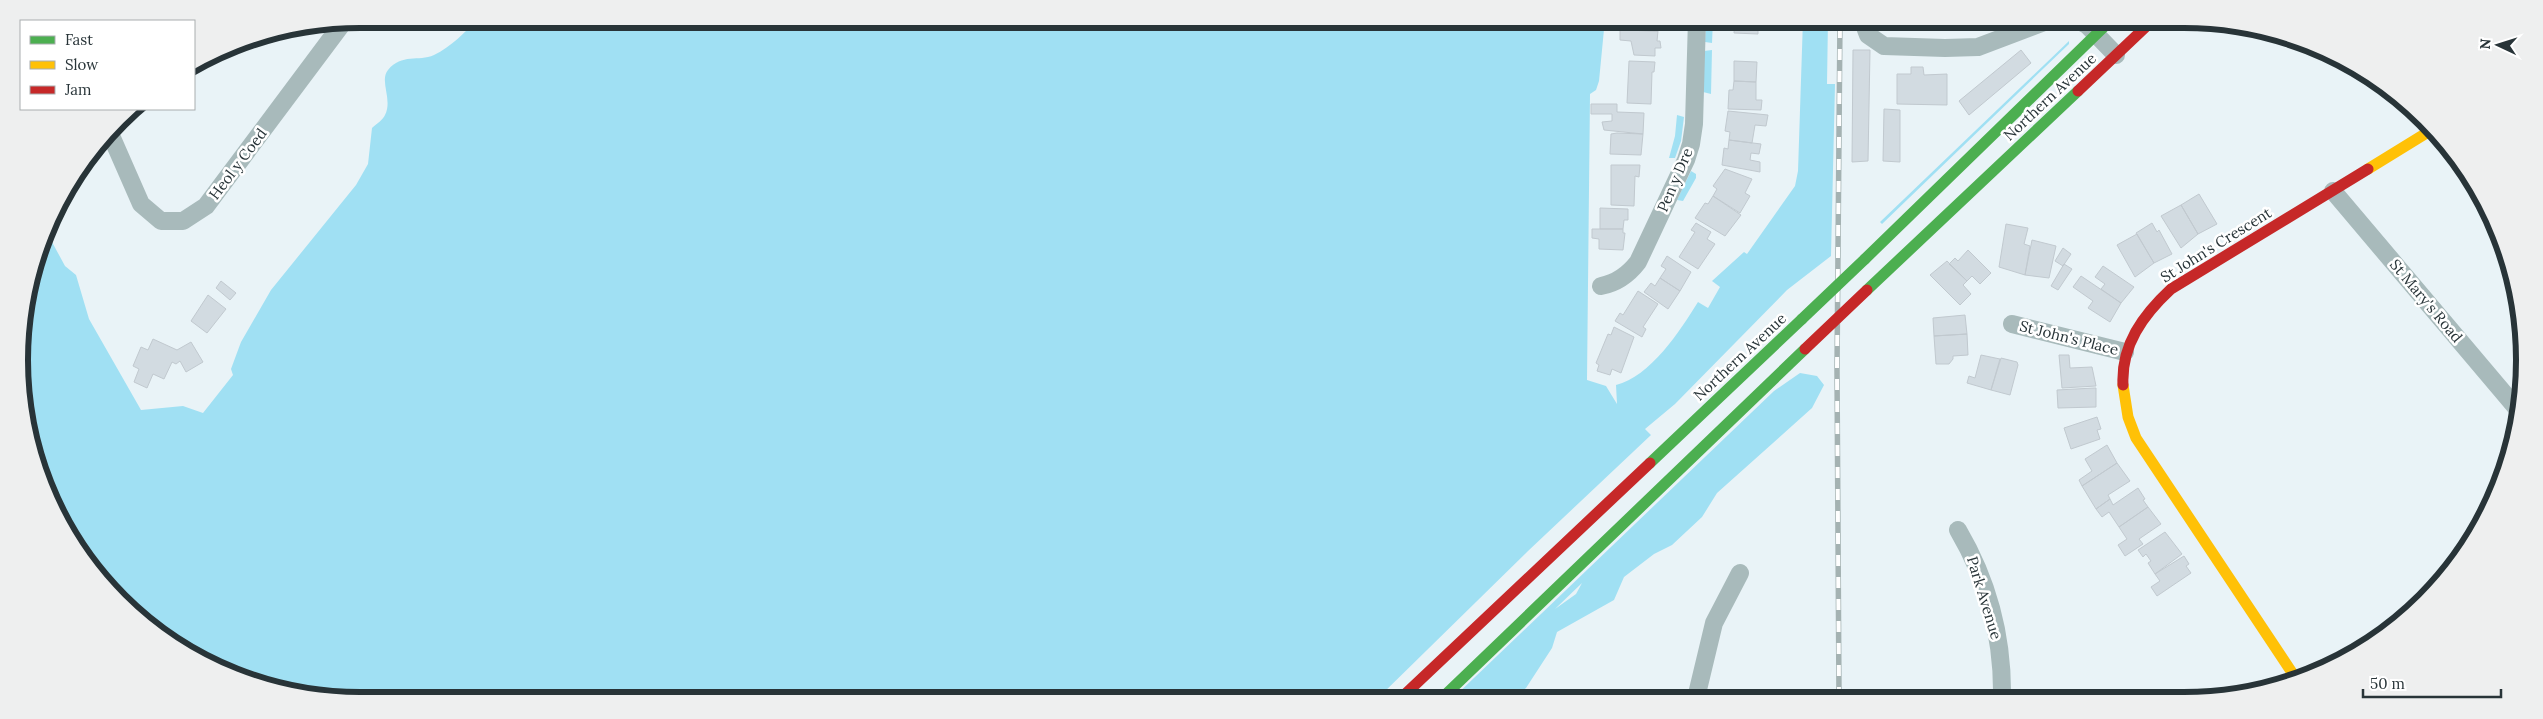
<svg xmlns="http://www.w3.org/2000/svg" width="2543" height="719" font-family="Lora,serif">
<rect width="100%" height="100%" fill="#e9f3f7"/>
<path fill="#a0e0f3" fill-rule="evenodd" d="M478,19H1605L1599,81L1596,90L1590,94L1587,380L1606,386L1617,404L1616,385C1650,377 1680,331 1698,302L1708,308L1720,287L1712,281L1744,252L1747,254L1795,186L1798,171L1803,19H1828L1827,84H1835L1831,256L1787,290L1675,404L1645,429L1651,435L1528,551L1377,699L360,700L293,694L189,654L135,616L89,567L54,510L30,448L20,337L30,271L46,231L65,266L76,275L89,319L141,410L183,406L203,413L233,375L231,369L241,342L271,290L356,185L368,164L372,128C376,124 383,120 385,115C393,99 379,81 388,70C402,53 418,62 434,55C451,47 465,32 478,19Z
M1706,19H1713L1712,43L1705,42Z
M2069,41V44L1882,224L1880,222Z
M1712,50L1711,94L1703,92L1704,51Z
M1677,115L1684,117L1681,141L1675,158H1669L1675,136Z
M1691,171L1696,174V178L1683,201L1677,200Z
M1800,373L1817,376L1824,385L1812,408L1717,493L1702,517L1672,545L1654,554L1624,577L1614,600L1557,632L1552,648L1526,688L1515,696L1502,698L1452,699L1774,391ZM1582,583L1576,594L1555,609Z"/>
<path fill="#d2dbe1" stroke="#c1c9cf" d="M1632,19H1658V31L1620,30V20Z
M1735,19H1758V34L1734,33Z
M1893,19H1944V22H1930V29H1917V22L1893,21Z
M1620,30L1658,31L1657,41H1660L1661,48H1655V56L1634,55L1631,41L1620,40Z
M1853,50H1870L1868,161L1852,162Z
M2021,50L2031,63L1969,115L1959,101Z
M1629,61L1655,62L1654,72H1652L1651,104L1627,103Z
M1734,61L1757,62L1756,82L1734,81Z
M1911,67H1923L1924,75L1947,74V105L1897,104V74H1911Z
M1734,81L1756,82V100H1762L1761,110L1728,109L1729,90H1733Z
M1591,104H1617V112L1644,113L1643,134L1604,130L1602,122L1612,121V114H1591Z
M1884,109L1900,110V162L1883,161Z
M1728,111L1768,115L1766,126L1755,125L1752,143L1729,140L1730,132L1725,131Z
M1617,133L1643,134L1641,155L1610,154L1611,134Z
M1729,140L1761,144L1759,154L1751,153L1750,160L1760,162V172L1722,165L1724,148L1728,149Z
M1611,165H1640L1639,177L1635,176L1634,206L1611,205Z
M1725,169L1752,179L1745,193L1750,196L1740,213L1713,196L1717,189L1713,186Z
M2199,194L2217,224L2198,234L2181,205Z
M1713,196L1741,215L1725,236L1695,218L1705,203L1708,204Z
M2181,205L2198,234L2181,248L2161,216Z
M1600,208L1628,209V220H1624L1623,229H1600Z
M1696,223L1711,232L1707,239L1715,244L1698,269L1679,257L1695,232L1691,230Z
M2152,223L2157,232L2159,230L2172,254L2154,263L2136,233Z
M2006,224L2028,228L2024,244L2030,246L2025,275L1999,267Z
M1592,229H1623V233H1625L1623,250L1599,249V239L1592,238Z
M2137,234L2154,263L2135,277L2117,245Z
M2032,240L2056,246L2049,278L2025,275Z
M2063,248L2071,254L2063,266L2055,261Z
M1968,250L1991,273L1980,284L1972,276L1967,281L1949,264L1955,258L1958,261Z
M1667,256L1691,272L1680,291L1660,278L1666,269L1661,266Z
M1947,261L1967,281L1963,285L1971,294L1960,305L1930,275Z
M2064,264L2072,269L2058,290L2051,286Z
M2103,266L2134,287L2121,303L2101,289L2105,284L2095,277Z
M2081,276L2121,303L2110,322L2088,308L2093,301L2073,287Z
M1660,278L1680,291L1668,309L1644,292L1651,283L1655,286Z
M221,281L236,293L230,300L216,288Z
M1638,291L1658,304L1643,327L1646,329L1642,337L1615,321L1620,313L1623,315Z
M208,295L226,309L207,333L191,321Z
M1965,315L1967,334L1934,336L1933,318Z
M1614,327L1634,337L1621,373L1612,369L1610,375L1597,371L1599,365L1596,363L1608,334L1611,335Z
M1967,334L1968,355L1953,356V359L1949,364H1936L1934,336Z
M153,339L177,350L191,342L203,362L186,372L180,361L176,364L172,362L164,379L153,374L147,388L134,382L139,369L133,366L141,347L148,350Z
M1981,355L2000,359L1991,390L1967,383L1969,376L1975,378Z
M2059,355H2069L2070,368L2092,367L2096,386L2062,388Z
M2001,358L2017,362L2018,365L2010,395L1991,390Z
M2094,388H2096V407L2058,408L2057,390Z
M2097,417L2101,429L2097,430L2100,439L2071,449L2064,428Z
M2107,445L2117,463L2082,486L2079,480L2092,471L2085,459Z
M2117,463L2130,481L2108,495L2110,499L2096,509L2082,486Z
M2138,488L2145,499L2143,500L2148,507L2119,527L2109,512L2102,517L2096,509L2110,499L2113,505Z
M2148,507L2161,524L2139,539L2143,544L2125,556L2118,545L2127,539L2119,527Z
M2165,532L2182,554L2155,574L2148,563L2151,561L2146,554L2143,557L2138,550Z
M2184,556L2189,564L2186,566L2191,573L2157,596L2151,587L2160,581L2155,574Z"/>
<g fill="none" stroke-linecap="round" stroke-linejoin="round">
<path stroke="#a8babb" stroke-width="18" d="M1862,19L1868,35L1884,46L1945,48L1978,47L2052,19
M2076,19L2087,25L2116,55
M2180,20L2182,19
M109,131L141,204L161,221H183L206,206L345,20
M2333,191L2519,411
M1601,286C1617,283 1628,275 1638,262L1686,160L1691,144L1694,124L1697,19
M2012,324L2125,352
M1958,530C1988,581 2003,639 2002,698
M1696,698L1714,623L1740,573"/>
<path stroke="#4caf50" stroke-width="11" d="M1865,259L2112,19
M1867,290L2078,91
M1650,463L1802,319
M1441,699L1805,349"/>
<path stroke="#ffc107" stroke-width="11" d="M2368,169L2433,129
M2123,385L2128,417L2136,438L2295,677"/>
<path stroke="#c62828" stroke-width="11" d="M2078,91L2154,19
M2123,385C2121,345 2143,315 2171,289L2368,169
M1400,699L1650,463"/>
<defs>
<path id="rail" d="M1839,698L1837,369L1840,19"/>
</defs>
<use href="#rail" stroke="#a4b2b2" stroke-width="5.5"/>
<use href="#rail" stroke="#fff" stroke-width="4" stroke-dasharray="11" stroke-linecap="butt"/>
<path stroke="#4caf50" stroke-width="11" d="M1802,319L1865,259"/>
<path stroke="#c62828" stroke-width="11" d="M1805,349L1867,290"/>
</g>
<g text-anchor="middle" stroke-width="5" stroke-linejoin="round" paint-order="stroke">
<g font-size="15" fill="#283438" stroke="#fff">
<text transform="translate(2050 97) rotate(-43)" y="5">Northern Avenue</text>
<text transform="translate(238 164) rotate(-53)" y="5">Heol y Coed</text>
<text transform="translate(1675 180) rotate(-67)" y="5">Pen y Dre</text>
<text transform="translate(2216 245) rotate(-32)" y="5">St John's Crescent</text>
<text transform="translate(2426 301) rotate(50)" y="5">St Mary's Road</text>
<text transform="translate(2069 338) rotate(14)" y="5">St John's Place</text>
<text transform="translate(1740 357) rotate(-43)" y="5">Northern Avenue</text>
<text transform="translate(1984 598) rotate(73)" y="5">Park Avenue</text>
</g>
</g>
<path d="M0 0H2543V719H0ZM360 28H2184A332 332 0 0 1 2516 360V360A332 332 0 0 1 2184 692H360A332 332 0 0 1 28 360V360A332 332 0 0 1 360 28Z" fill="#eeefef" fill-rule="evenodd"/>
<path fill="none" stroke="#283438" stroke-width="6" d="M360 28H2184A332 332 0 0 1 2516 360V360A332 332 0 0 1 2184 692H360A332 332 0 0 1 28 360V360A332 332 0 0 1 360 28Z"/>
<rect x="20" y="20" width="175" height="90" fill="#ffffff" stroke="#a9aeaf"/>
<rect x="30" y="36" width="25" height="8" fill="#4caf50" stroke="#a9aeaf"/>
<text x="65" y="45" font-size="15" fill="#283438">Fast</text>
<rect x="30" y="61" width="25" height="8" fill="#ffc107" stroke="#a9aeaf"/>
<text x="65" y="70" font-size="15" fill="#283438">Slow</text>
<rect x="30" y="86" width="25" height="8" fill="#c62828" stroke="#a9aeaf"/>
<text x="65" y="95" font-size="15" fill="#283438">Jam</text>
<g transform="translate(2498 45) rotate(274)" stroke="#ffffff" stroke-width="4" paint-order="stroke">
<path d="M0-4L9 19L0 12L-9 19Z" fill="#283438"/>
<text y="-8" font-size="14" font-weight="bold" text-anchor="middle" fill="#283438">N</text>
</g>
<path d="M2363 689v8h138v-8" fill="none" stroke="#283438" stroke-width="2.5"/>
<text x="2370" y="689" font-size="15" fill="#283438" stroke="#ffffff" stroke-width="4" paint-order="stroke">50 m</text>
</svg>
